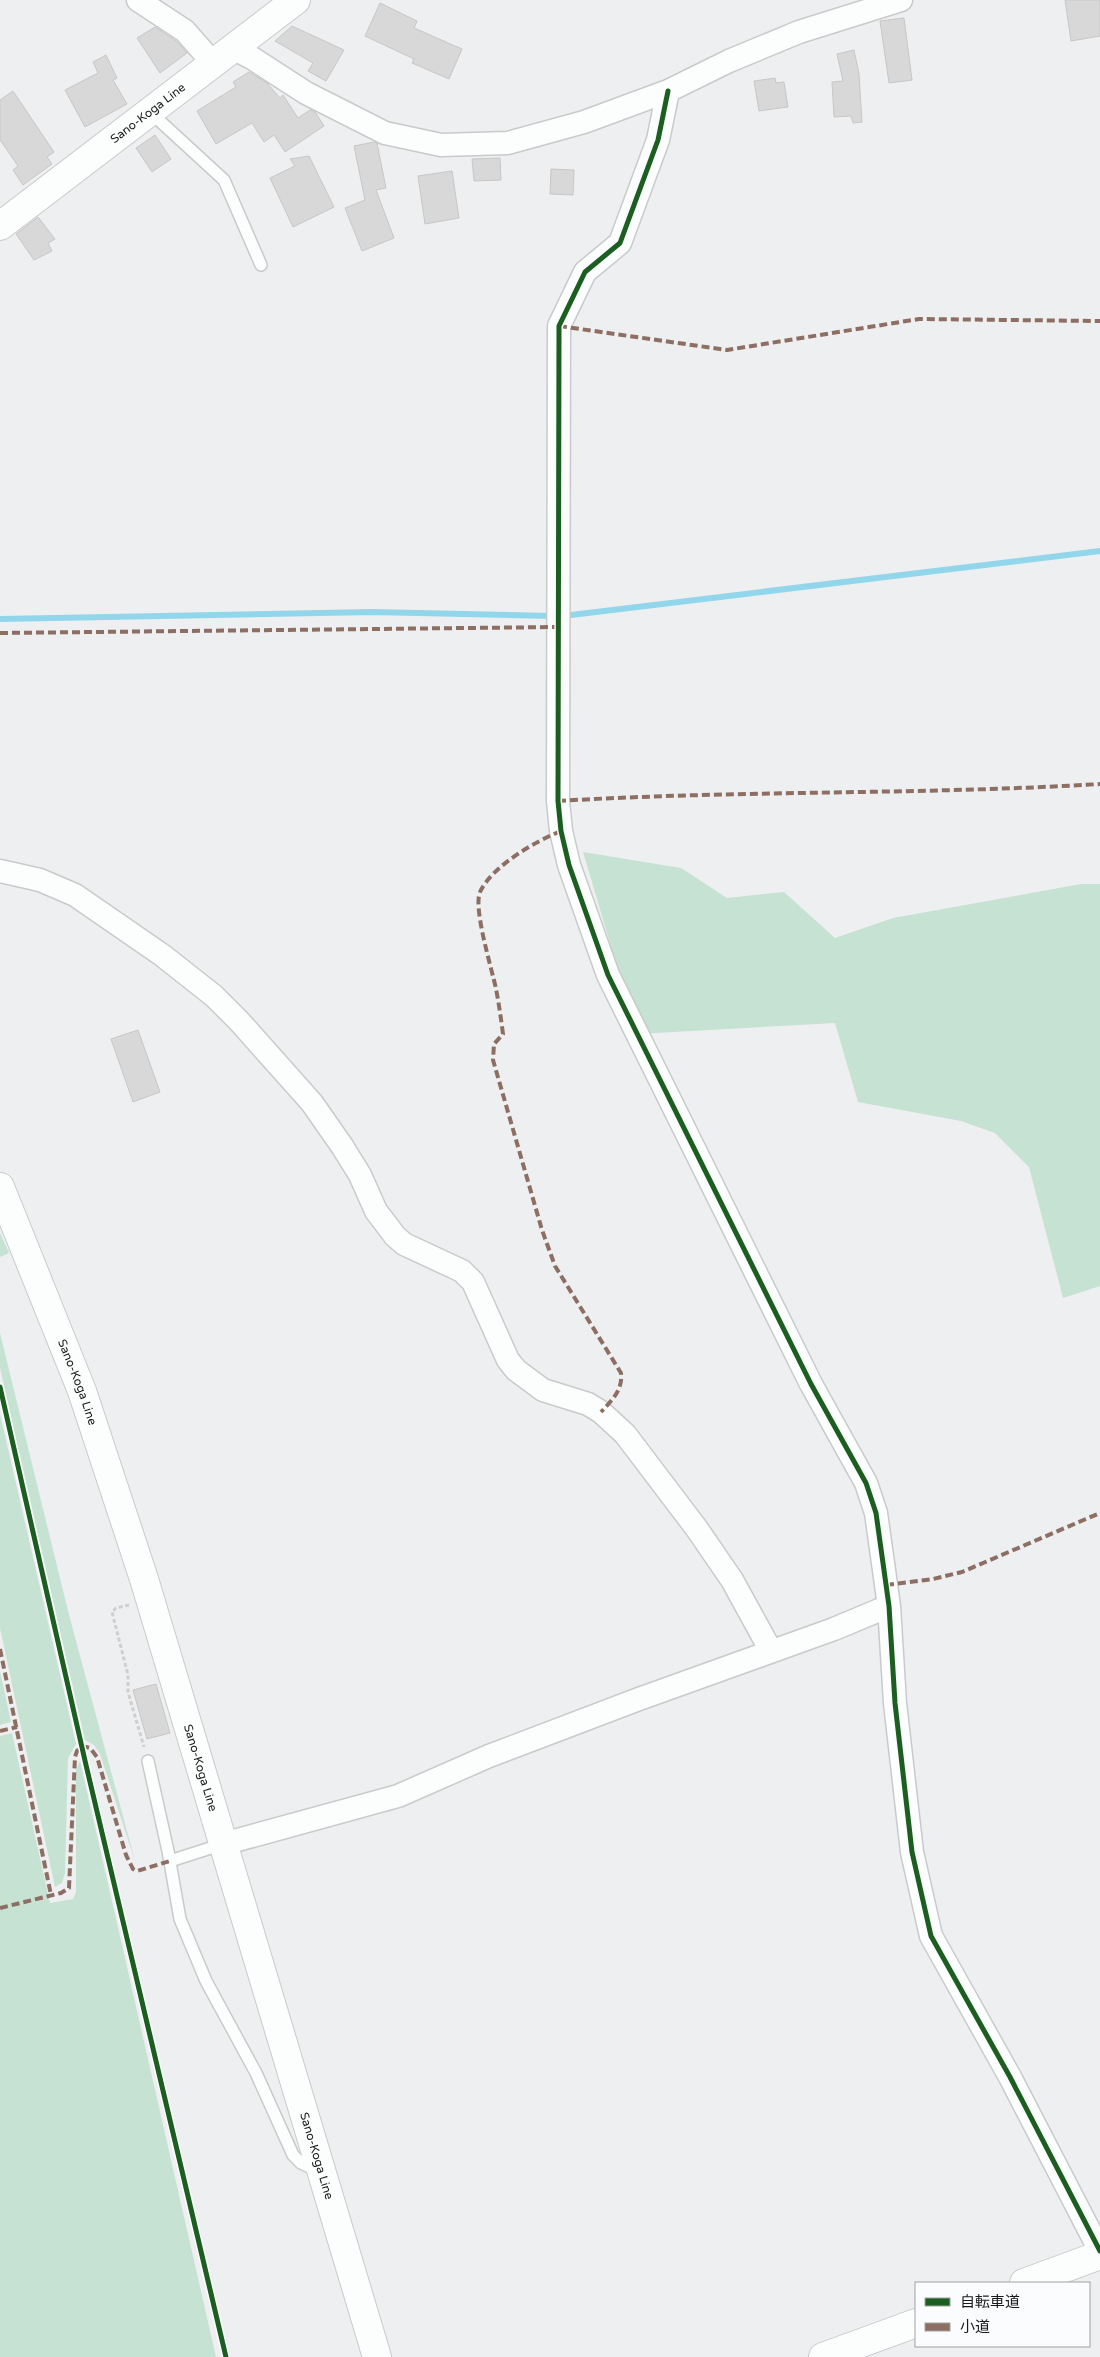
<svg xmlns="http://www.w3.org/2000/svg" width="1100" height="2357" font-family="'Varela Round','Noto Sans JP',sans-serif">
<rect width="100%" height="100%" fill="#eeeff0"/>
<path fill="#c6e2d2" d="M583,852L681,868L727,898L784,892L835,938L893,918L1081,884H1100V1286L1063,1298L1029,1167L995,1133L961,1121L858,1102L835,1023L637,1034Z
M0,1233L9,1253L0,1257Z
M0,1333L68,1611L135,1861L100,1754L94,1745L85,1740L0,1368Z
M0,1414L76,1744L68,1758L65,1873L62,1883L55,1887L0,1628Z
M0,1671L11,1722L0,1725Z
M12,1733L50,1903L73,1899L76,1892V1770L80,1761L216,2357H0V1736Z"/>
<g fill="none" stroke-linecap="round" stroke-linejoin="round">
<path stroke="#92d6eb" stroke-width="6" d="M571,615L1100,551
M0,619L372,612L551,616"/>
</g>
<path fill="#d8d8d8" stroke="#c8c7c7" d="M1065,0H1100V36L1071,41Z
M380,3L417,21L414,28L462,49L449,79L412,63L414,59L365,36Z
M904,18L912,80L889,83L880,21Z
M292,26L344,50L326,81L308,71L313,63L275,41Z
M155,27L176,41L187,53L160,73L137,38Z
M854,50L859,74L862,122L853,123L851,116L834,117L832,82L843,81L837,54Z
M106,55L117,78L113,80L127,104L85,127L65,90L98,73L93,62Z
M249,72L267,83L280,98L283,95L298,118L310,110L315,112L324,126L285,152L274,135L264,142L252,123L216,144L197,111L236,87L233,82Z
M775,78L776,83L784,82L788,107L759,111L754,81Z
M13,91L54,152L47,157L52,164L23,185L13,170L18,166L0,140V100Z
M155,135L171,159L152,172L136,148Z
M374,142L377,143L386,188L376,190L394,238L362,251L345,208L365,200L354,146Z
M309,156L334,207L293,227L270,178L295,166L290,159Z
M500,158L501,180L474,181L472,159Z
M551,169L574,170L573,195L550,194Z
M452,171L459,218L425,224L418,176Z
M38,217L55,239L48,243L52,251L34,260L16,234Z
M138,1030L160,1092L133,1102L111,1039Z
M156,1684L170,1733L147,1739L133,1690Z"/>
<g fill="none" stroke-linecap="round" stroke-linejoin="round">
<defs>
<path id="lane" d="M150,112L224,180L261,265
M148,1761L168,1851L180,1919L206,1981L256,2073L293,2155L301,2163L318,2171
M170,1861L223,1844"/>
<path id="street" d="M138,0L185,31L213,63
M232,48L252,58L306,93L385,133L441,145L508,143L584,122L668,91L729,61L799,32L901,0
M668,91L658,140L620,243L585,272L559,326L558,801L561,831L569,865L608,975L811,1384L866,1483L876,1513L889,1606L895,1703L912,1852L931,1936L1010,2077L1100,2251
M0,871L40,880L75,895L162,955L214,996L239,1021L312,1103L342,1146L360,1175L376,1211L395,1236L404,1244L462,1271L473,1282L508,1360L516,1370L543,1390L588,1404L601,1412L625,1434L697,1529L732,1580L771,1651
M223,1844L398,1796L489,1756L639,1699L834,1629L889,1606"/>
<path id="secondary" d="M1024,2283L1100,2255
M823,2357L916,2323"/>
<g id="primary">
<path id="s1" d="M0,226L296,0"/>
<path id="s2" d="M0,1187L82,1391L144,1579L377,2357"/>
</g>
</defs>
<use href="#lane" stroke="#c9cacb" stroke-width="14"/>
<use href="#street" stroke="#c9cacb" stroke-width="25"/>
<use href="#secondary" stroke="#c9cacb" stroke-width="30"/>
<use href="#primary" stroke="#c9cacb" stroke-width="30"/>
<path stroke="#cfcfd0" stroke-width="3" stroke-dasharray="4 2.5" stroke-linecap="butt" d="M129,1605L116,1608L112,1612L128,1675V1692L144,1747"/>
<use href="#lane" stroke="#fcfdfd" stroke-width="11"/>
<use href="#street" stroke="#fcfdfd" stroke-width="22"/>
<use href="#secondary" stroke="#fcfdfd" stroke-width="28"/>
<use href="#primary" stroke="#fcfdfd" stroke-width="28"/>
<path stroke="#8d6e63" stroke-width="4" stroke-dasharray="8 4" stroke-linecap="butt" d="M559,326L727,350L919,319L1100,321
M0,633L559,627
M558,801C739,790 920,795 1100,784
M561,831C536,841 492,866 480,892C473,909 492,969 496,989C499,1004 501,1019 503,1034L494,1044L493,1060L542,1230L555,1266L621,1373C623,1390 612,1400 601,1412
M886,1585L933,1579L962,1572L1100,1513
M0,1649L51,1895
M0,1731L17,1727
M0,1908L61,1893L69,1888L75,1757L77,1751L82,1746L90,1748L97,1757L126,1855L133,1869L137,1871L170,1861"/>
<defs>
<path id="cycleway" d="M668,91L658,140L620,243L585,272L559,326L558,801L561,831L569,865L608,975L811,1384L866,1483L876,1513L889,1606L895,1703L912,1852L931,1936L1010,2077L1100,2251
M0,1387L86,1765L226,2357"/>
</defs>
<use href="#cycleway" stroke="#fafcfe" stroke-width="8"/>
<use href="#cycleway" stroke="#1b5e20" stroke-width="5"/>
</g>
<g text-anchor="middle" stroke-width="5" stroke-linejoin="round" paint-order="stroke">
<g font-size="12" fill="#19191a" stroke="#fafcfe">
<text dy="4" stroke="none"><textPath href="#s1" startOffset="186">Sano-Koga Line</textPath></text>
<text dy="4" stroke="none"><textPath href="#s2" startOffset="210">Sano-Koga Line</textPath></text>
<text dy="4" stroke="none"><textPath href="#s2" startOffset="615">Sano-Koga Line</textPath></text>
<text dy="4" stroke="none"><textPath href="#s2" startOffset="1020">Sano-Koga Line</textPath></text>
</g>
</g>
<rect x="915" y="2282" width="175" height="65" fill="#fafcfe" stroke="#a0a1a3"/>
<rect x="925" y="2298" width="25" height="8" fill="#1b5e20" stroke="#a0a1a3"/>
<text x="960" y="2307" font-size="15" fill="#19191a">自転車道</text>
<rect x="925" y="2323" width="25" height="8" fill="#8d6e63" stroke="#a0a1a3"/>
<text x="960" y="2332" font-size="15" fill="#19191a">小道</text>
</svg>
